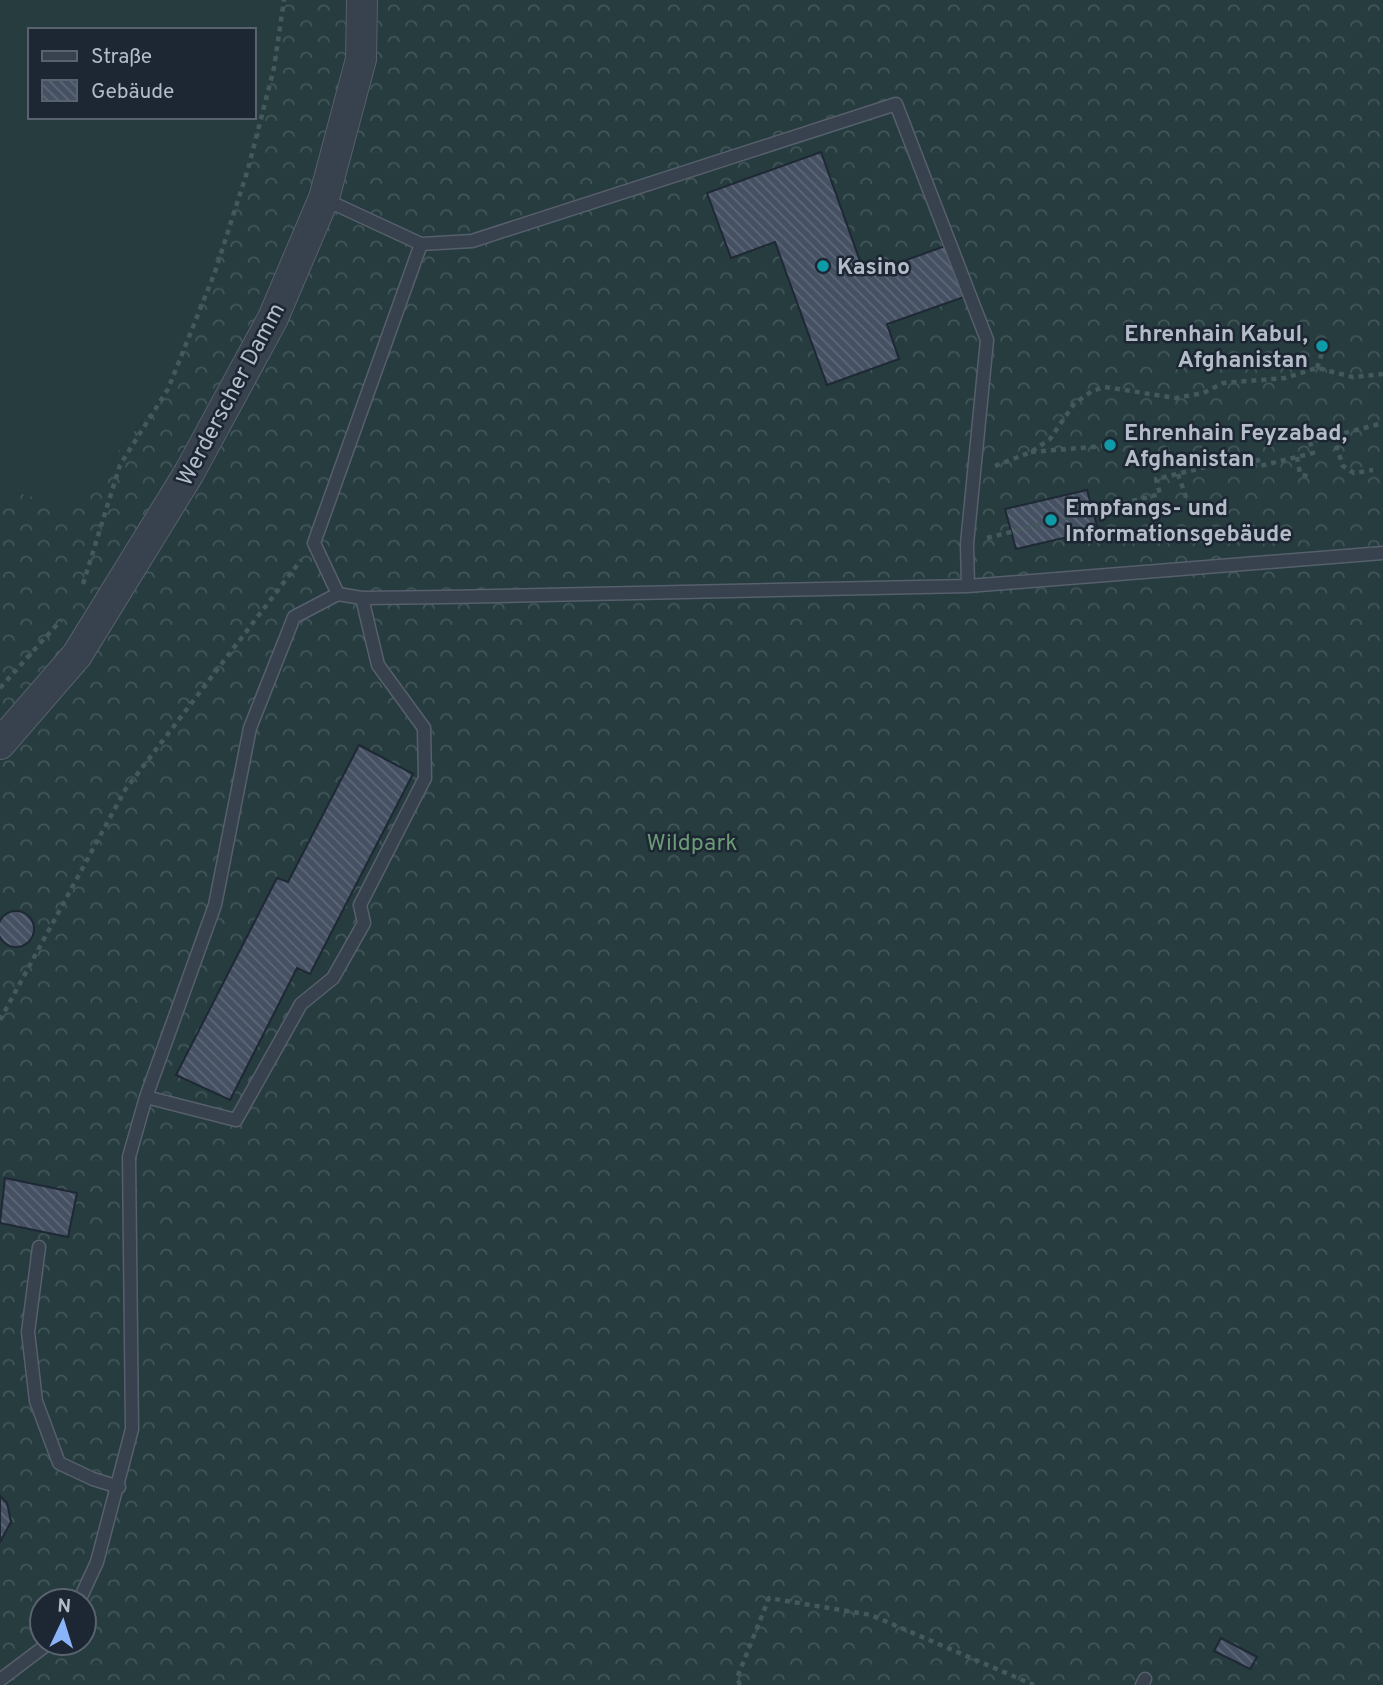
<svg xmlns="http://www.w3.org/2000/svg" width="1383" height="1685" font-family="Overpass,sans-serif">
<defs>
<pattern id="forest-crowns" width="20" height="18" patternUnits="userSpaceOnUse" patternTransform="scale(1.75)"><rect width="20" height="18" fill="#263c3f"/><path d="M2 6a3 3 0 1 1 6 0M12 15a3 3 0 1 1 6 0" fill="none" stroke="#435659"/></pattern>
<pattern id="building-back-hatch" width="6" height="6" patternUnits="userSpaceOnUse" patternTransform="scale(1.75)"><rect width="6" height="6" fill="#455162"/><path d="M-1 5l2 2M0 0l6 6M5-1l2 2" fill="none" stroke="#5d6877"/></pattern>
</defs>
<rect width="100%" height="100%" fill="#242f3e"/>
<path fill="#263c3f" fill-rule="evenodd" d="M0,0H284L274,68L248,169L215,272L168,389L93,482L58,504L0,488ZM30,30H254V117H30Z"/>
<path fill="url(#forest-crowns)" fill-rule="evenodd" d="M284,0H1383V1685H0V488L58,504L93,482L168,390L248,169L274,68ZM42,1601H84V1643H42Z"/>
<path fill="url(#building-back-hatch)" stroke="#1f2835" stroke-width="2" d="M821,152L865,275L945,246L964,297L887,324L899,359L827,385L775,242L731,258L707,193Z
M1087,490L1098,530L1016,549L1005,509Z
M359,745L413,774L310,974L297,968L230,1100L176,1075L277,878L288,882Z
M-2 929a18 18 0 1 1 36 0a18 18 0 1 1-36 0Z
M5,1178L77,1193L68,1237L0,1223Z
M0,1496L7,1503L11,1522L0,1542Z
M1221,1638L1257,1657L1250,1669L1214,1651Z"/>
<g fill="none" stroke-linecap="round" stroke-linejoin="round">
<defs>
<path id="service" d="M324,199L421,244
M338,594L314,543L421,244L472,241L896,104L987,340L967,544L968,586
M146,1097L236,1120L301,1004L333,978L364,923L360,905L425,778L424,728L378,665L362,598
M39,1247L28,1332L36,1401L59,1463L93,1479L119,1487
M79,1601L97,1562L132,1429L129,1157L146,1097L215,905L250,728L294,617L338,594L362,598L447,597L968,586L1383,553
M0,1680L49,1643
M1142,1685L1145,1679"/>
<path id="tertiary" d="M0,744L77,655L189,473L273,318L324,198L361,59L362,0"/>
</defs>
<use href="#service" stroke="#565f6c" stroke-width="15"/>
<use href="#tertiary" stroke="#565f6c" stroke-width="32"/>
<path stroke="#44595c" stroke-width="4.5" stroke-dasharray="5 5" stroke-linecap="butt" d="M1317,368L1322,353
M1333,436L1343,466L1354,473L1373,470
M1031,452L1104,446
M1297,457L1300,474L1310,477
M995,466L1031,452L1050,439L1074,404L1092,391L1105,387L1176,398L1203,393L1223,383L1285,378L1317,368L1353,377L1383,374
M1178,474L1189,506L1200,512L1213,511
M987,538L1160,494L1156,479L1256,455L1260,466L1313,453L1310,442L1383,423
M83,584L120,465L168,389L215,272L248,169L274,68L284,0
M0,688L61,620
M0,1020L125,790L301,560
M740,1685L737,1678L769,1598L871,1615L1034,1685"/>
<use href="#service" stroke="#38414e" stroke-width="12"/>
<use href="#tertiary" stroke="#38414e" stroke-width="30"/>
</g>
<g fill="#0f9aa8" stroke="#1d2633" stroke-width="2.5">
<circle cx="823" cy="266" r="7"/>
<circle cx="1322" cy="346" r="7"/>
<circle cx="1110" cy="445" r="7"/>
<circle cx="1051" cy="520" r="7"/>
</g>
<g text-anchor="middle" stroke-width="5" stroke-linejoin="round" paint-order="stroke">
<g font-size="23" font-weight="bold" fill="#b4bcc9" stroke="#1d2633" text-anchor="start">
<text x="837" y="274">Kasino</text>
<text x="1308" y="341" text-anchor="end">Ehrenhain Kabul,<tspan x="1308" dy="26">Afghanistan</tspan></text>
<text x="1124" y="440">Ehrenhain Feyzabad,<tspan x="1124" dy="26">Afghanistan</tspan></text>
<text x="1065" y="515">Empfangs- und<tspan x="1065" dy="26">Informationsgebäude</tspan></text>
</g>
<g font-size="23" fill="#b4bcc9" stroke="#1d2633">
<text transform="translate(230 394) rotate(-62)" y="8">Werderscher Damm</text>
</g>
<g font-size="23" fill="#6b9a76" stroke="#1d2633">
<text x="692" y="850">Wildpark</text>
</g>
</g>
<rect x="28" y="28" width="228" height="91" fill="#1d2633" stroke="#59626f" stroke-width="2"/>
<rect x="42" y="51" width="35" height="10" fill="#38414e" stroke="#59626f" stroke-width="2"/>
<text x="91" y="63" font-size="21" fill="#b4bcc9">Straße</text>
<rect x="42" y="80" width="35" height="21" fill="url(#building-back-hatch)" stroke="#59626f" stroke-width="2"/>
<text x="91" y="98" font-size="21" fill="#b4bcc9">Gebäude</text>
<g transform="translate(63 1622) rotate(4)"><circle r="33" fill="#1d2633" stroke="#59626f" stroke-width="2"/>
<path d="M0-5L12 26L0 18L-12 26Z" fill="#8ab4f8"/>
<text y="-10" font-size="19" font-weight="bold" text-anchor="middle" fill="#b4bcc9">N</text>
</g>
</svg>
